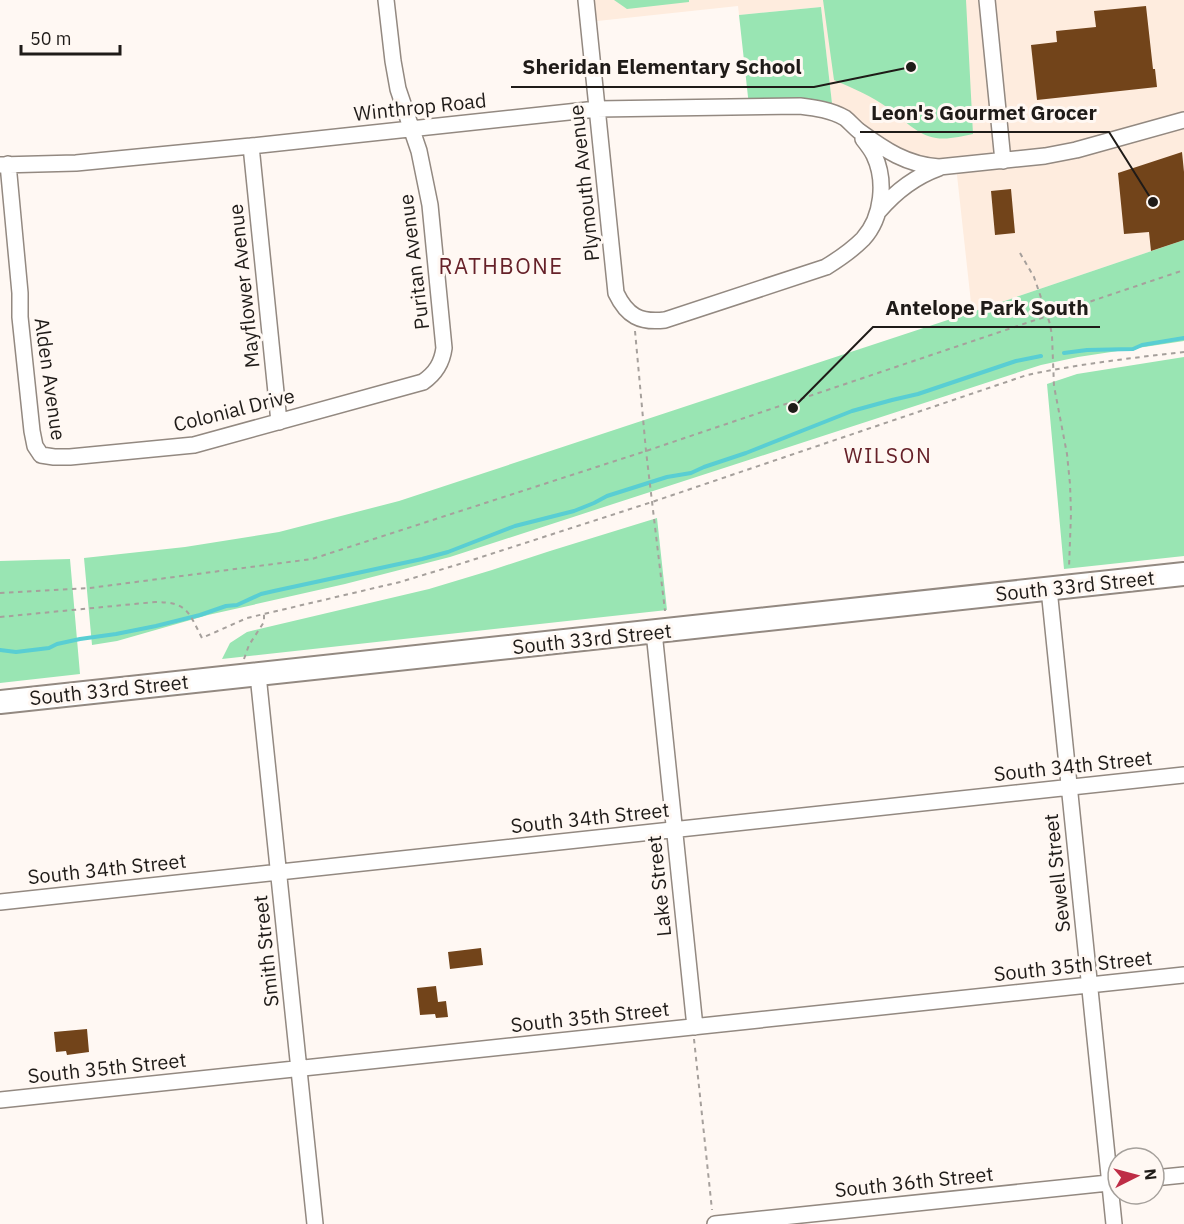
<svg xmlns="http://www.w3.org/2000/svg" width="1184" height="1224" font-family="'IBM Plex Sans',sans-serif">
<rect width="100%" height="100%" fill="#fff8f3"/>
<path fill="#feecde" d="M586,0H1184V240L972,312L956,166H925L833,112L821,7L739,15L738,6L588,22Z"/>
<path fill="#99e5b3" d="M614,0H689V2L627,9Z
M823,0H966L973,134C962,136 948,140 936,138C916,135 903,118 888,108C872,96 852,88 834,80Z
M821,7L833,112L749,106L739,15Z
M1184,240V341L1078,357L1041,365L450,557L345,584L208,615L117,641L92,645L84,558L185,547L279,532L399,501L972,312Z
M1184,357V556L1064,569L1047,384L1077,374Z
M657,518L667,610L222,659L230,643L247,632L429,589L492,570L550,551Z
M70,559L80,674L0,683V561Z"/>
<g fill="none" stroke-linecap="round" stroke-linejoin="round">
<path stroke="#59ced3" stroke-width="4" d="M1064,353L1087,350L1133,349L1142,345L1184,338
M0,650L16,652L49,648L57,644L80,639L116,634L156,626L200,615L226,606L237,605L261,594L274,591L422,559L448,552L515,526L574,511L594,503L607,496L667,477L691,473L704,467L746,453L852,411L892,400L918,394L1016,361L1041,356"/>
</g>
<path fill="#72441a" d="M1146,6L1153,69H1155L1157,87L1037,100L1031,45L1057,42L1056,31L1096,27L1094,11Z
M1182,152L1184,172V240L1151,251L1149,232L1124,234L1118,173Z
M1011,189L1015,233L995,235L991,191Z
M481,948L483,965L450,969L448,952Z
M436,986L438,1002L446,1001L448,1017L436,1018L435,1014L420,1015L417,988Z
M87,1029L89,1052L67,1055L66,1051L56,1052L54,1032Z"/>
<g fill="none" stroke-linecap="round" stroke-linejoin="round">
<defs>
<path id="street" d="M586,0L616,293C627,316 640,323 665,320L826,267C839,259 852,250 863,239C883,217 886,180 874,155C871,149 867,144 863,139
M987,0L1003,161
M251,146L279,422
M8,164L20,293V317L32,431L35,446L41,455L54,457H70L194,445L423,382C436,373 442,363 444,348L430,205L419,151L398,89L393,61L386,0
M0,165L76,163L251,146L597,109L800,106C816,108 831,110 845,118C850,122 854,127 859,131C885,150 907,165 939,167L1045,156L1076,150L1184,120
M879,211C896,191 914,177 939,168
M1049,589L1114,1224
M654,632L695,1027
M258,675L315,1224
M0,902L1184,775
M0,1100L1184,975
M1154,1178L1184,1175
M715,1224L1118,1182"/>
<path id="secondary" d="M0,702L1184,574"/>
</defs>
<use href="#street" stroke="#938981" stroke-width="18"/>
<use href="#secondary" stroke="#938981" stroke-width="26"/>
<path stroke="#a6a09c" stroke-width="2" stroke-dasharray="4.5 4.5" stroke-linecap="butt" d="M1020,253L1034,277L1050,324L1052,336L1054,386L1067,454L1070,484L1071,513L1069,568
M635,331L646,451L665,611
M0,593L90,588L312,559L646,451L1184,270
M0,617L155,602C187,602 188,611 202,638L247,618L400,582L463,563L652,502L1027,375C1079,364 1131,358 1184,352
M244,659L249,645L264,622V613
M694,1039L712,1210"/>
<use href="#street" stroke="#fff" stroke-width="15"/>
<use href="#secondary" stroke="#fff" stroke-width="22"/>
</g>
<g text-anchor="middle" stroke-width="6" stroke-linejoin="round" paint-order="stroke">
<g font-size="20" fill="#1f1b18" stroke="#fff8f3">
<text transform="translate(420 107) rotate(-6)" y="7">Winthrop Road</text>
<text transform="translate(584 183) rotate(-96)" y="7">Plymouth Avenue</text>
<text transform="translate(414 262) rotate(-97)" y="7">Puritan Avenue</text>
<text transform="translate(244 286) rotate(-96)" y="7">Mayflower Avenue</text>
<text transform="translate(50 379) rotate(82)" y="7">Alden Avenue</text>
<text transform="translate(234 410) rotate(-14)" y="7">Colonial Drive</text>
<text transform="translate(1075 586) rotate(-6)" y="7">South 33rd Street</text>
<text transform="translate(592 639) rotate(-6)" y="7">South 33rd Street</text>
<text transform="translate(109 690) rotate(-6)" y="7">South 33rd Street</text>
<text transform="translate(1073 766) rotate(-6)" y="7">South 34th Street</text>
<text transform="translate(590 818) rotate(-6)" y="7">South 34th Street</text>
<text transform="translate(107 869) rotate(-6)" y="7">South 34th Street</text>
<text transform="translate(1057 873) rotate(-96)" y="7">Sewell Street</text>
<text transform="translate(659 886) rotate(-96)" y="7">Lake Street</text>
<text transform="translate(266 951) rotate(-96)" y="7">Smith Street</text>
<text transform="translate(1073 966) rotate(-6)" y="7">South 35th Street</text>
<text transform="translate(590 1017) rotate(-6)" y="7">South 35th Street</text>
<text transform="translate(107 1068) rotate(-6)" y="7">South 35th Street</text>
<text transform="translate(914 1182) rotate(-6)" y="7">South 36th Street</text>
</g>
<g font-size="21" letter-spacing="1.5" fill="#662129" stroke="#fff8f3">
<text x="888" y="463">WILSON</text>
</g>
<g font-size="22" letter-spacing="1.5" fill="#662129" stroke="#fff8f3">
<text x="501" y="274">RATHBONE</text>
</g>
</g>
<path fill="none" stroke="#1f1b18" stroke-width="2" d="M911 67L814 87H511M1153 202L1109 132H860M793 408L873 327H1100"/>
<g fill="#1f1b18" stroke="#fff8f3" stroke-width="2">
<circle cx="911" cy="67" r="6"/>
<circle cx="1153" cy="202" r="6"/>
<circle cx="793" cy="408" r="6"/>
</g>
<g font-size="21" text-anchor="middle" font-weight="bold" fill="#1f1b18" stroke="#fff8f3" stroke-width="6" stroke-linejoin="round" paint-order="stroke">
<text x="662" y="74">Sheridan Elementary School</text>
<text x="984" y="120">Leon's Gourmet Grocer</text>
<text x="987" y="315">Antelope Park South</text>
</g>
<g transform="translate(1136 1176) rotate(84)"><circle r="28" fill="#fff8f3" stroke="#a5a09b" stroke-width="1.5"/>
<path d="M0-4.5L10 22L0 15L-10 22Z" fill="#be2d46"/>
<text y="-9" font-size="16" font-weight="bold" text-anchor="middle" fill="#1f1b18">N</text>
</g>
<path d="M21 45v9h99v-9" fill="none" stroke="#1f1b18" stroke-width="3"/>
<text x="30" y="45" font-size="18" fill="#1f1b18" stroke="#fff8f3" stroke-width="4.5" paint-order="stroke">50 m</text>
</svg>
